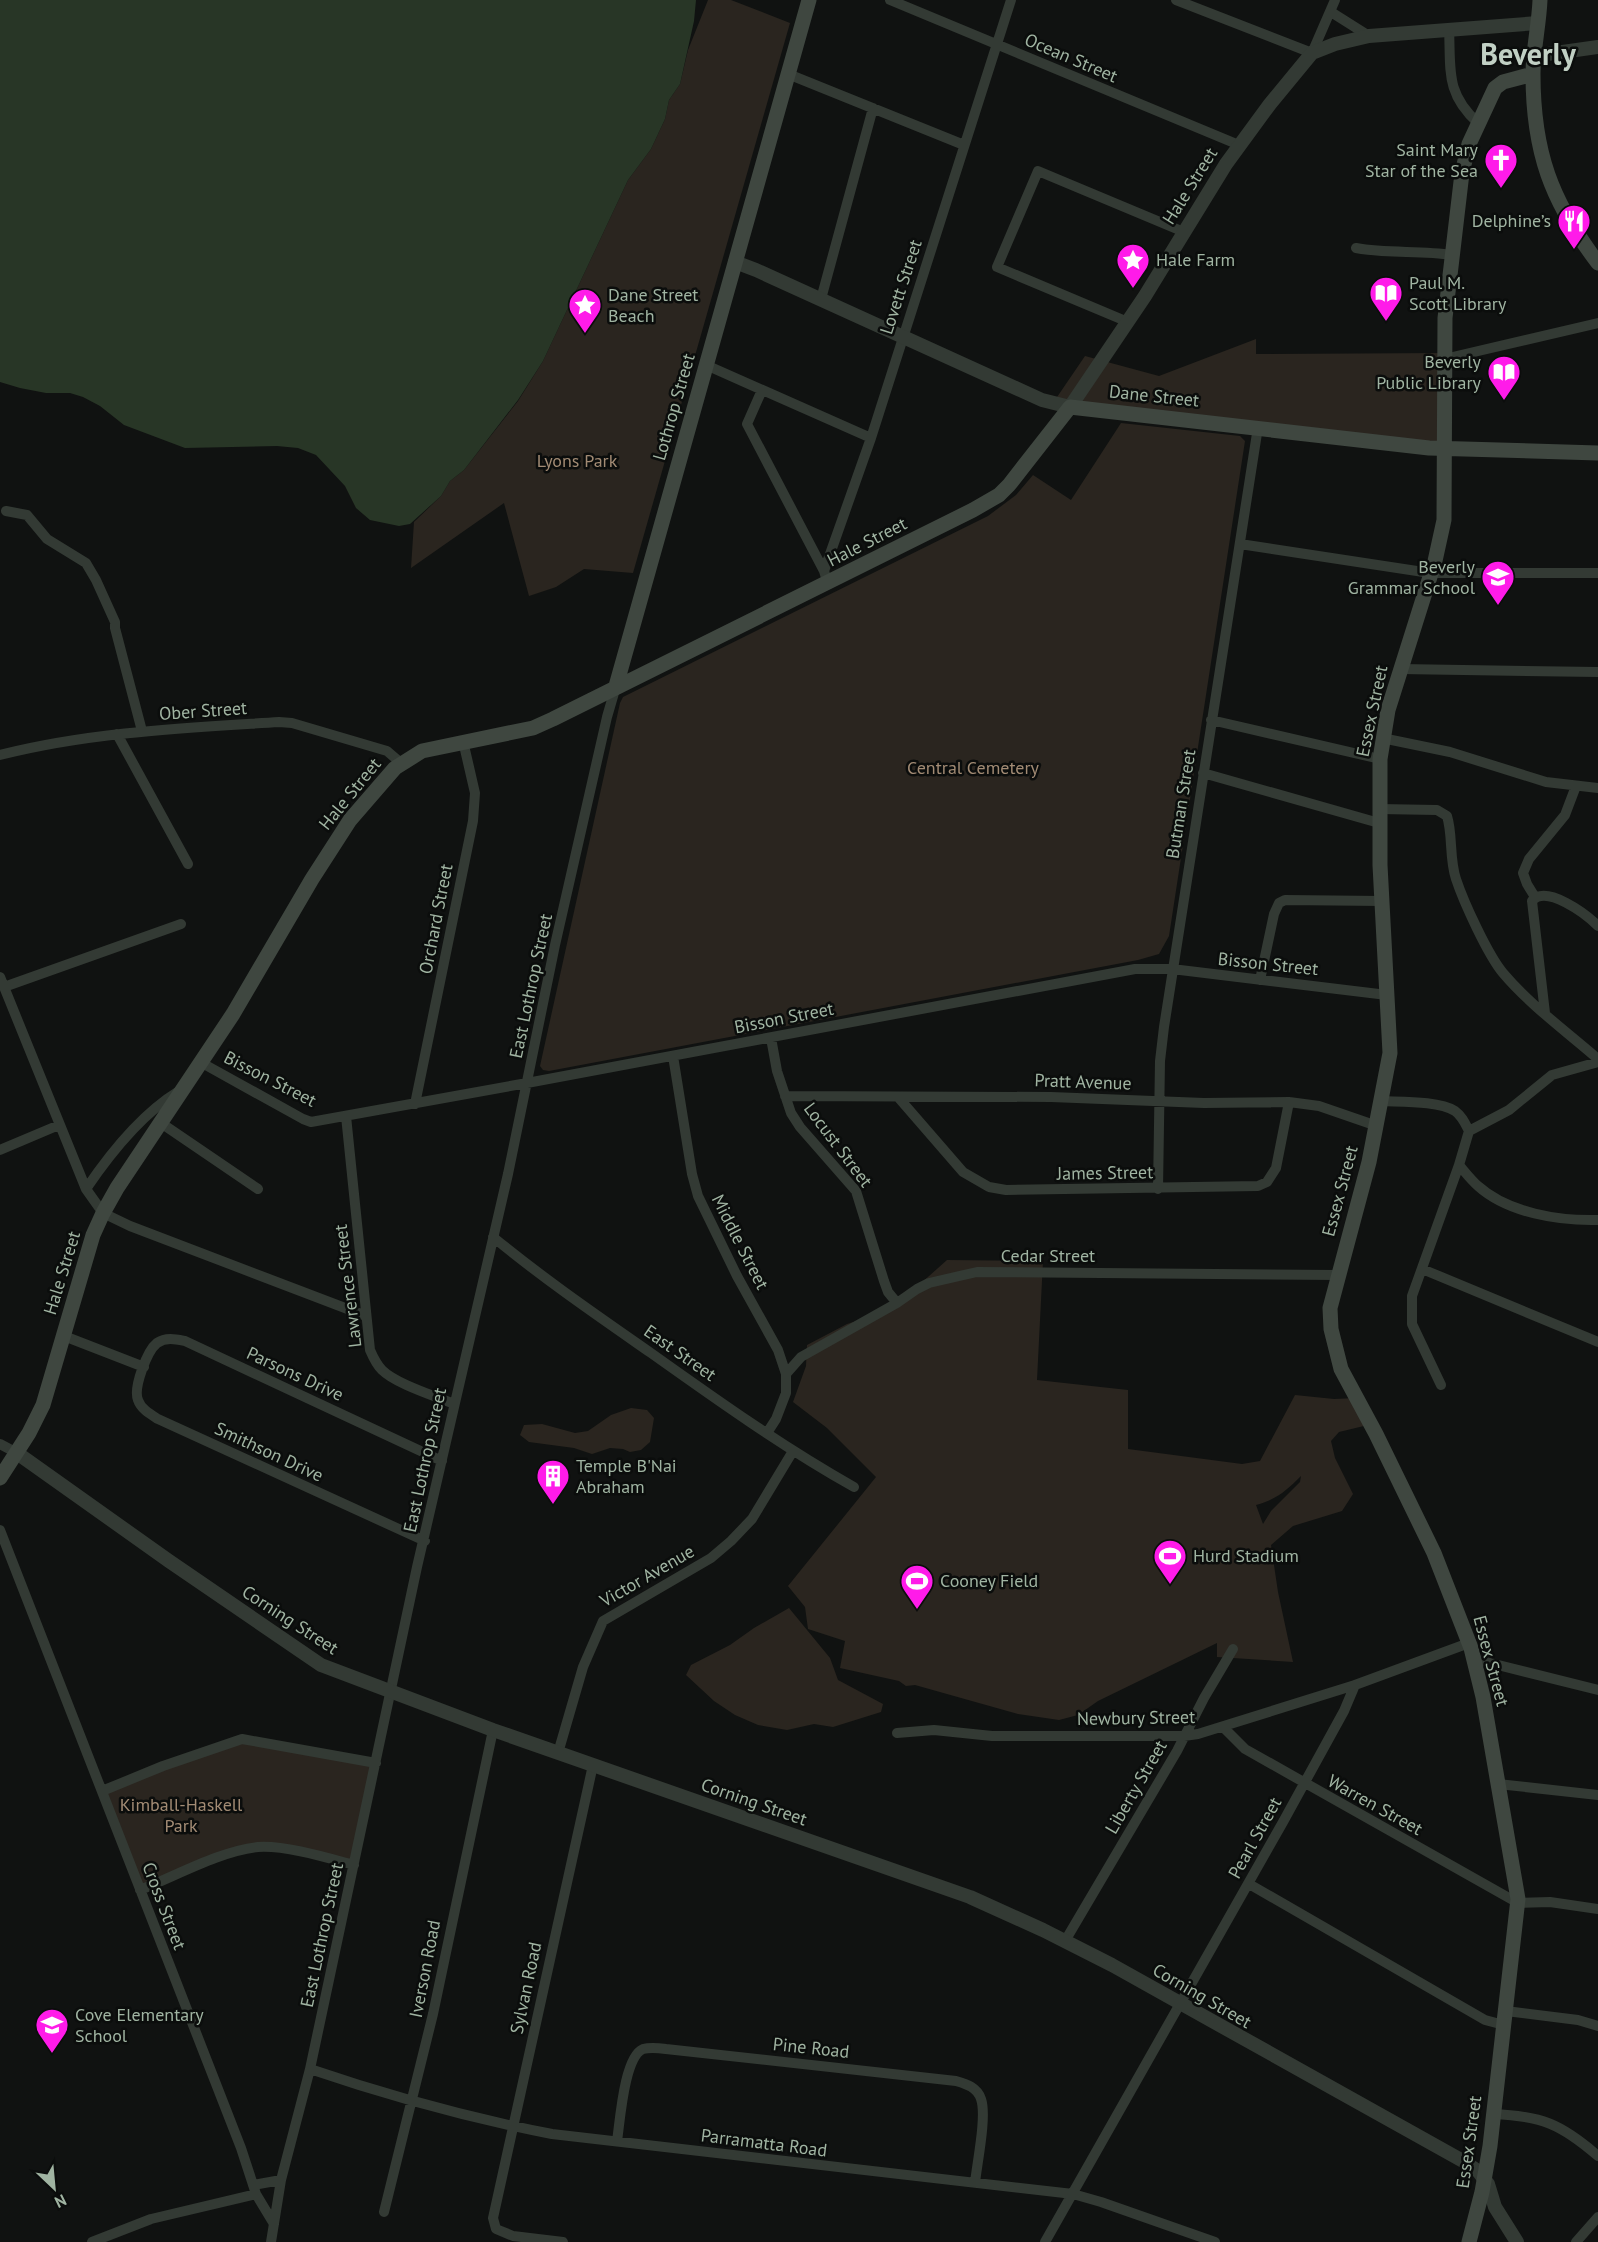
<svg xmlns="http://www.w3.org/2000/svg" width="1598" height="2242" font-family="'PT Sans',sans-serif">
<rect width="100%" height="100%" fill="#101211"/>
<path fill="#2a251f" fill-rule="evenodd" d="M708,0H731L790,23L633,573L584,569L556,587L529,596L504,503L411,568L414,522L441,496L450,481L464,470L518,401L543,361L628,180L651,149L665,119L669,100L680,84L688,50Z
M1256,339V354L1444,353L1439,449L1055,400L1085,356L1159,376Z
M1121,423L1240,436L1245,441L1169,936L1159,954L1138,960L549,1071L543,1070L540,1066L620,703L623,697L988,516L1016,495L1033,475L1071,500Z
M947,1260L1043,1261L1037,1380L1128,1390V1449L1242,1464L1260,1461L1295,1395L1334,1399L1357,1398L1368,1425L1339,1432L1331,1441L1335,1458L1353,1494L1342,1511L1293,1526L1271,1545L1278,1592L1293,1662L1217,1657V1643L1098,1701L1078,1715L1059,1720L1018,1714L915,1685L906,1686L899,1681L840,1668L845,1641L808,1629L805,1607L788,1586L876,1477L827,1428L793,1402L806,1366L807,1345L847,1324L891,1310ZM1301,1476L1300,1482L1271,1511L1263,1524L1256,1505C1277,1499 1286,1491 1301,1476Z
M631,1408L647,1410L654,1418L650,1442L641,1450L630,1452L623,1449L610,1448L592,1454L574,1448L529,1442L520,1435L524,1425L542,1424L575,1433L588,1431L611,1415Z
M789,1608L830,1658L838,1680L883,1704L881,1712L833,1727L814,1724L787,1730L758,1725L735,1715L714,1701L686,1675L691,1665L730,1645L754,1628Z
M242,1739L372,1760L354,1865L280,1849L243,1851L140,1890L102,1791Z"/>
<path fill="#283626" d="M0,0H696L694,21L680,84L669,100L665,119L651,149L628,180L543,361L518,400L464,470L450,481L441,496L410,524L399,526L370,520L356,508L345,486L316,455L298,448L277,446L185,448L124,425L100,406L83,397L70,393H46L20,388L0,382Z"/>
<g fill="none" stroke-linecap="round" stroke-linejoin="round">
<path stroke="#333a34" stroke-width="10" d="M890,0L1239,145
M1176,0L1312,53L1335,0
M1331,12L1369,36
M1449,29C1451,70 1445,93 1478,123
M788,74L964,145
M1356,248C1388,254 1420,250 1452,255
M821,299L873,108
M1128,322L997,267L1038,171L1184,232
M1444,359L1598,323
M706,365L871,438
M762,390L747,424L824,571
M6,511L27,515L47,539L86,563L96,580L115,622V628L142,731
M1240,544L1430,573H1598
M828,584L824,571L871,438L1011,0
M1400,669L1598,672
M1211,720L1380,759
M117,734L188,864
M1382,738L1450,752L1546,782L1598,788
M0,755C91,732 186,728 279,722L292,723L387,751L401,763
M1203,773L1379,823
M1379,809L1437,810L1447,816C1453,835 1449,858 1456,879C1464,903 1488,955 1503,973C1530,1005 1567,1032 1598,1059
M1535,897L1527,884L1523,873L1529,859L1565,815L1576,786
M0,977L86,1189L103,1213L130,1226L366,1316
M1260,980L1274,914L1279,903L1285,900L1382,901
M4,987L181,924
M1545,1013L1532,901C1546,884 1586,914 1598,926
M771,1038L777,1071L791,1113L800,1127L856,1191L884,1281L888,1292L897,1303
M673,1056L692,1174L698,1196L737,1276L778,1350L786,1374V1393L776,1419L767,1433
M202,1063L303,1119L311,1122L527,1083L1135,969H1172L1387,995
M785,1096L1051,1097L1204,1103L1289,1102L1319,1106L1377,1126
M898,1097L963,1172L989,1187L1006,1190L1258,1186L1267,1182L1276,1168L1289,1102
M1382,1101C1402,1102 1439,1101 1455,1111C1462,1116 1465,1123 1469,1131L1459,1165C1465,1172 1471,1180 1478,1186C1508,1213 1559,1221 1598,1220
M415,1104L473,821L475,793L463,741
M346,1116L370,1350C373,1357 376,1364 382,1370C396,1384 435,1396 454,1404
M161,1123L258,1189
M1469,1131L1509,1110L1552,1075L1598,1062
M0,1150L59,1125
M86,1189C109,1155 143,1113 179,1091
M1158,1189L1160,1061L1164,1027L1258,427
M493,1237C544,1279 598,1316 651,1353C717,1400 783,1447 854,1487
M1422,1269L1598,1342
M64,1336L144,1367
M786,1374L801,1357L897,1303L917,1289L929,1283L977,1272L1338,1275
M1441,1385L1412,1324V1296L1459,1165
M0,1444L17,1453
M0,1530L241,2148L256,2194L274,2224
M425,1541L158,1419C150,1414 141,1409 138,1400C133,1388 147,1351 157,1343C166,1337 175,1339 185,1341L442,1461
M1474,1659L1598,1690
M1223,1727L1245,1749L1518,1903L1550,1902L1598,1909
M897,1733L934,1730L992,1736H1184L1198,1734L1355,1685L1469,1643
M558,1753L583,1667L603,1621L711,1558L731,1541L752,1519L793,1451
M1498,1784L1598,1795
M102,1791L163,1766L242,1739L376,1763
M1249,1884L1485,2020L1504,2025
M140,1890C176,1876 220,1851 258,1847C285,1845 328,1858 354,1865
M1065,1941L1177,1751L1204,1698L1233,1649
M1506,2011L1578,2020L1598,2026
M310,2069C389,2096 470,2118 552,2134L1073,2194L1101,2202L1215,2242
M1493,2114C1542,2116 1561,2124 1598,2156
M617,2141C620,2122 624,2057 643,2049C650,2047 659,2048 666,2049L956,2081C966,2084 977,2087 981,2099C987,2116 977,2163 975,2183
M253,2185L281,2180
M384,2212L433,2014L493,1730
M92,2242L151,2219L256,2194
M271,2242L281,2180L310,2069L417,1567L508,1174L555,945L607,717L616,686
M563,2242L513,2236L496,2229L493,2218L593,1765
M1045,2242L1283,1822L1344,1711L1355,1685
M1576,2242L1598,2217"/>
<path stroke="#333a34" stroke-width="14" d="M1534,56L1598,47
M735,262L756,270L1042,400L1070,407L1145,296L1226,164L1270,104L1312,53L1335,44L1369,36L1538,23
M17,1453L169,1561L321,1665L493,1730L970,1897L1043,1930L1112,1965L1463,2161L1478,2171L1488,2184L1495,2207L1517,2242"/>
<path stroke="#3f4740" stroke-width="15" d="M1540,0C1539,25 1533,49 1533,74C1533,152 1551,201 1598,263
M616,686L809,0
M0,1478L29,1433L43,1405L93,1235L103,1213L117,1188L233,1014L312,879L350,820L395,768L422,751L533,728L553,719L973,510L999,495L1009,485L1070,407L1429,448L1598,453
M1469,2242L1482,2192L1490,2146L1518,1899L1483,1697L1471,1648L1434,1553L1376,1434L1341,1369L1331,1329L1330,1308L1369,1162L1390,1053L1380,865V759L1388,710L1435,561L1444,520L1445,318L1462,173L1469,144L1495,88L1503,82L1533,74"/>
</g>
<defs>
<symbol id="church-pin" viewBox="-11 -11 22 30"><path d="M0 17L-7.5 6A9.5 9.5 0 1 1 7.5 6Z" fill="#ff1be9" stroke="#0b0d0c"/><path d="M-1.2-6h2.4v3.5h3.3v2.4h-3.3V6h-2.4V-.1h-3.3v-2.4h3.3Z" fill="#fff"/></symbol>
<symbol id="restaurant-pin" viewBox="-11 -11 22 30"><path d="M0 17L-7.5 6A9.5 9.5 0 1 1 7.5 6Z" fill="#ff1be9" stroke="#0b0d0c"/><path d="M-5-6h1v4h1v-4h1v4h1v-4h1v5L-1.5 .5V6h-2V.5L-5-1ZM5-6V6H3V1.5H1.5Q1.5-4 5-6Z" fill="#fff"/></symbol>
<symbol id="sight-pin" viewBox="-11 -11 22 30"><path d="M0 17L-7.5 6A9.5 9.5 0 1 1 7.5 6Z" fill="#ff1be9" stroke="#0b0d0c"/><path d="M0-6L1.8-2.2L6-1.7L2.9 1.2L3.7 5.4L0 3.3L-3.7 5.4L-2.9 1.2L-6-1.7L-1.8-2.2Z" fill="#fff"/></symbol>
<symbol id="library-pin" viewBox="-11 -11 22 30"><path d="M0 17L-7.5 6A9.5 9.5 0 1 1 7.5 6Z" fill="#ff1be9" stroke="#0b0d0c"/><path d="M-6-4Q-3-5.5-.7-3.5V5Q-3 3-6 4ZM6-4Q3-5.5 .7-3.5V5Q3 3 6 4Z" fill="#fff"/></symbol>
<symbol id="school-pin" viewBox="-11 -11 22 30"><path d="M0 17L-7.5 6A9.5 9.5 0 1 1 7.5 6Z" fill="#ff1be9" stroke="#0b0d0c"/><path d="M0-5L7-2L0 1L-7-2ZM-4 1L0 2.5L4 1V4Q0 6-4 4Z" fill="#fff"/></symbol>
<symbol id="building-pin" viewBox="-11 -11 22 30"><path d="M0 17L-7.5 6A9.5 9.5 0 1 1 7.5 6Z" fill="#ff1be9" stroke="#0b0d0c"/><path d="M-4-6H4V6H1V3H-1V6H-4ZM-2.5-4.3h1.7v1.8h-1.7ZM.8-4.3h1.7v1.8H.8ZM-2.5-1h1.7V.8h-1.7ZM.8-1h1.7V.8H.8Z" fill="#fff"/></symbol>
<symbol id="stadium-pin" viewBox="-11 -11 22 30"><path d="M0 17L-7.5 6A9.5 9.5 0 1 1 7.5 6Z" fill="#ff1be9" stroke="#0b0d0c"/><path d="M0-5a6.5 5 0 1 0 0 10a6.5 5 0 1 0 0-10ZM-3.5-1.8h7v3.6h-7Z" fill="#fff"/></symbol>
</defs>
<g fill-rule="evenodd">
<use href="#church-pin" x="1482" y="141" width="38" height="52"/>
<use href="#restaurant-pin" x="1555" y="202" width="38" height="52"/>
<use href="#sight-pin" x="1114" y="241" width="38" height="52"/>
<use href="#library-pin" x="1367" y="274" width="38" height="52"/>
<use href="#sight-pin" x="566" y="286" width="38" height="52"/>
<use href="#library-pin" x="1485" y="353" width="38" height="52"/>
<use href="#school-pin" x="1479" y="558" width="38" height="52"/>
<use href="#building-pin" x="534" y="1457" width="38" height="52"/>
<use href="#stadium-pin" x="1151" y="1537" width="38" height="52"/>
<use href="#stadium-pin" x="898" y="1562" width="38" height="52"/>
<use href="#school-pin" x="33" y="2006" width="38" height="52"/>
</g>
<g text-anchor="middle" stroke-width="5" stroke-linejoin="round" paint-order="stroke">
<g font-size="18" fill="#a0b4a2" stroke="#0b0d0c">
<text transform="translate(1071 58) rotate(23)" y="6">Ocean Street</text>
<text transform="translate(1190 186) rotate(-58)" y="6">Hale Street</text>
<text transform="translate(901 287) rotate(-72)" y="6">Lovett Street</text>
<text transform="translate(1154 396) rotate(6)" y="6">Dane Street</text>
<text transform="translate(674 407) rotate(-74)" y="6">Lothrop Street</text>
<text transform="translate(867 542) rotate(-27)" y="6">Hale Street</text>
<text transform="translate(203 711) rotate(-4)" y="6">Ober Street</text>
<text transform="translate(1372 711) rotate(-78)" y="6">Essex Street</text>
<text transform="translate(350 794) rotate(-51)" y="6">Hale Street</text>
<text transform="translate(1181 804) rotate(-81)" y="6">Butman Street</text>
<text transform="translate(436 919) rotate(-79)" y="6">Orchard Street</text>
<text transform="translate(1268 964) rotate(6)" y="6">Bisson Street</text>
<text transform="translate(531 986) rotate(-78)" y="6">East Lothrop Street</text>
<text transform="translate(784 1018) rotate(-11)" y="6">Bisson Street</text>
<text transform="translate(270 1079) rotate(27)" y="6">Bisson Street</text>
<text transform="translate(1083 1082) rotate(2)" y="6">Pratt Avenue</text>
<text transform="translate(838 1145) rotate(53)" y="6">Locust Street</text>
<text transform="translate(1105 1173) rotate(-1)" y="6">James Street</text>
<text transform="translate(1340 1191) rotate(-75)" y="6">Essex Street</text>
<text transform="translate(740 1242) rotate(63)" y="6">Middle Street</text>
<text x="1048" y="1262">Cedar Street</text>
<text transform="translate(62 1273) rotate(-73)" y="6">Hale Street</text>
<text transform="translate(348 1286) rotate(-97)" y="6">Lawrence Street</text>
<text transform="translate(680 1353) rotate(35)" y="6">East Street</text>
<text transform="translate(295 1374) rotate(25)" y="6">Parsons Drive</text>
<text transform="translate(269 1452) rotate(25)" y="6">Smithson Drive</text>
<text transform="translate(425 1460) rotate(-78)" y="6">East Lothrop Street</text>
<text transform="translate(647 1576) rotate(-30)" y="6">Victor Avenue</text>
<text transform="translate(290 1620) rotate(33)" y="6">Corning Street</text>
<text transform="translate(1491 1661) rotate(75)" y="6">Essex Street</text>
<text transform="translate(1136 1718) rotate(-1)" y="6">Newbury Street</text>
<text transform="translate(1136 1787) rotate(-60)" y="6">Liberty Street</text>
<text transform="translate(754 1802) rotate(19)" y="6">Corning Street</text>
<text transform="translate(1375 1805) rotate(29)" y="6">Warren Street</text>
<text transform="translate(1255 1838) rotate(-61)" y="6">Pearl Street</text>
<text transform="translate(164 1906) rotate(69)" y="6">Cross Street</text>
<text transform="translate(322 1935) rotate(-78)" y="6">East Lothrop Street</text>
<text transform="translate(425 1969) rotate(-79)" y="6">Iverson Road</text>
<text transform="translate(526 1988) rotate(-78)" y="6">Sylvan Road</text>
<text transform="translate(1202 1996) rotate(30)" y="6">Corning Street</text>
<text transform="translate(811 2048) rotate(6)" y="6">Pine Road</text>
<text transform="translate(1469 2142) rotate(-82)" y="6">Essex Street</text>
<text transform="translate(764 2143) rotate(7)" y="6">Parramatta Road</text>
</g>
<g font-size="18" fill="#a0b4a2" stroke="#0b0d0c" text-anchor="start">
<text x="1478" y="156" text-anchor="end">Saint Mary<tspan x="1478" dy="21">Star of the Sea</tspan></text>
<text x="1551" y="227" text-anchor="end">Delphine’s</text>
<text x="1156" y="266">Hale Farm</text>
<text x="1409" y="289">Paul M.<tspan x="1409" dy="21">Scott Library</tspan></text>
<text x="608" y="301">Dane Street<tspan x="608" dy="21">Beach</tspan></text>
<text x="1481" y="368" text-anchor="end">Beverly<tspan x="1481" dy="21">Public Library</tspan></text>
<text x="1475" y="573" text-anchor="end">Beverly<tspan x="1475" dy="21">Grammar School</tspan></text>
<text x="576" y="1472">Temple B'Nai<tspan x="576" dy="21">Abraham</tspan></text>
<text x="1193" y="1562">Hurd Stadium</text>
<text x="940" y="1587">Cooney Field</text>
<text x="75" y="2021">Cove Elementary<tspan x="75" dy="21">School</tspan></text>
</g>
<g font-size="18" fill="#a28b74" stroke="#0b0d0c">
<text x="577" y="467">Lyons Park</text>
<text x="973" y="774">Central Cemetery</text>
<text x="181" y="1811">Kimball-Haskell<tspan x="181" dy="21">Park</tspan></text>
</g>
<g font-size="30" font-weight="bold" fill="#c1d0c4" stroke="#0b0d0c">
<text x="1528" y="65">Beverly</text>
</g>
</g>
<g transform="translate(54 2188) rotate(154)" stroke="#0b0d0c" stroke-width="4.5" paint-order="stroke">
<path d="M0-4.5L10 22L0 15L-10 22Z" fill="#a0b4a2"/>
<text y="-9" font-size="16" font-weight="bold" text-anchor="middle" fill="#a0b4a2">N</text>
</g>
</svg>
